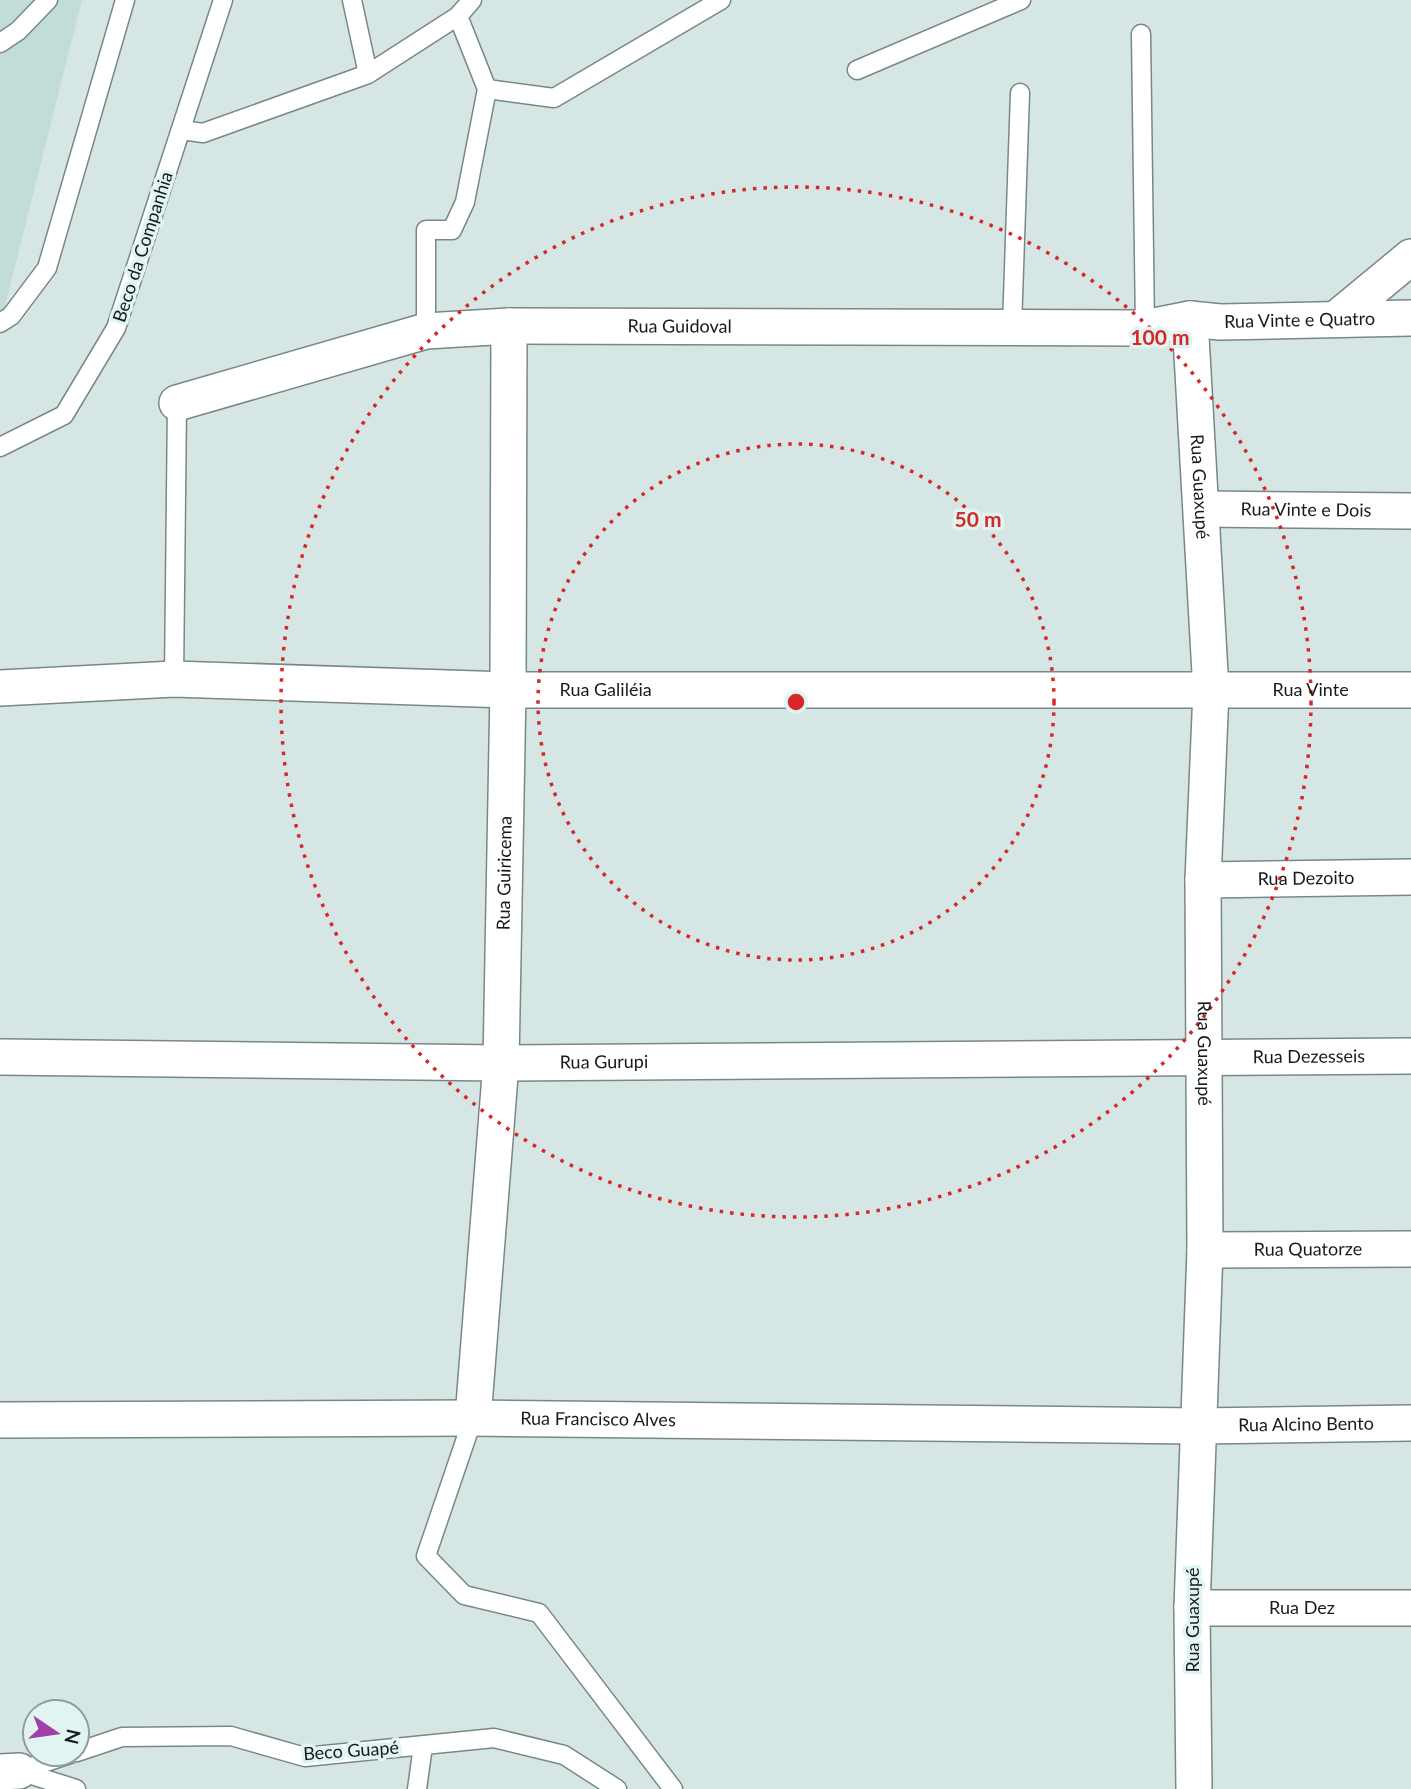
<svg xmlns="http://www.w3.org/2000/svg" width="1411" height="1789" font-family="Lato,sans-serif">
<rect width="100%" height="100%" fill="#d5e6e5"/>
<path fill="#c1dcd9" d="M0,0H82L0,326Z"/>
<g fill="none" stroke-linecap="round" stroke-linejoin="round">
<defs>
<path id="service" d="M352,0L368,74
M1141,34L1145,328
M0,43L18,31L48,0
M857,70L1021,0
M487,89L554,98L721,0
M182,130L203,133L368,74L458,16
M0,323L11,316L47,268L125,0
M1012,327L1020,93
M426,331V230H452L465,202L487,89L458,16L472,0
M0,447L64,415L116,328L223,0
M174,679L177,403
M473,1418L426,1556L464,1595L539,1613L673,1789
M77,1752L122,1737L231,1736L305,1757L494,1738L564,1755L617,1789
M19,1771L76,1789
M19,1771L70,1754
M417,1789L423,1746"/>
<g id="minor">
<path id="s1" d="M1190,319L1211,691L1203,880L1205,1250L1192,1608L1194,1789"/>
<path d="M1336,319L1411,257"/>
<path id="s2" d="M177,403L426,331L509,326L1145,328L1190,319L1220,322L1411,318"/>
<path id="s3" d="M1203,509L1411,511"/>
<path id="s4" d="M0,688L174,679L508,690H1411"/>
<path id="s5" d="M1203,880L1411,877"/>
<path id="s6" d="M0,1057L501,1063L1411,1056"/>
<path id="s7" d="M1205,1250L1411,1249"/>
<path id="s8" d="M473,1418L501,1063L508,690L509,326"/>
<path id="s9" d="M0,1420L473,1418L1198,1426L1411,1423"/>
<path id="s10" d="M1192,1608H1411"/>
<path d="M0,1772L19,1771"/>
</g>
</defs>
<use href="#service" stroke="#798887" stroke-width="21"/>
<use href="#minor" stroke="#798887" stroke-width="38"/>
<use href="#service" stroke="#fff" stroke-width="18"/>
<use href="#minor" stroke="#fff" stroke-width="35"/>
</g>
<g fill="none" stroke="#d62828" stroke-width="3.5" stroke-dasharray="3.5 7">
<circle cx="796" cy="702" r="258"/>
<circle cx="796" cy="702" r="515"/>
</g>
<g text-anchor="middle" stroke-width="7" stroke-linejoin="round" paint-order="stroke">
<g font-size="18" fill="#151b1b" stroke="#e2f4f2">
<text transform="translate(143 247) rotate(-72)" y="6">Beco da Companhia</text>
<text dy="6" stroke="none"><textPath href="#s2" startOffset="1134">Rua Vinte e Quatro</textPath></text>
<text dy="6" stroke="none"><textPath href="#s2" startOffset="513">Rua Guidoval</textPath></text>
<text dy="6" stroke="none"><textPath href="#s1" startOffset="168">Rua Guaxupé</textPath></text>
<text dy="6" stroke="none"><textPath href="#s3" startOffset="103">Rua Vinte e Dois</textPath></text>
<text dy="6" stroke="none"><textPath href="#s4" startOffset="606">Rua Galiléia</textPath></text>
<text dy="6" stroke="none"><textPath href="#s4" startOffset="1311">Rua Vinte</textPath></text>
<text dy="6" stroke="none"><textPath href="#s8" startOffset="546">Rua Guiricema</textPath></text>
<text dy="6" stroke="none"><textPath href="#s5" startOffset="103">Rua Dezoito</textPath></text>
<text dy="6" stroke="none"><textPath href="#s1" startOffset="735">Rua Guaxupé</textPath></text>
<text dy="6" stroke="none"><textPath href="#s6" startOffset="1309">Rua Dezesseis</textPath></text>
<text dy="6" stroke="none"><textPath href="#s6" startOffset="604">Rua Gurupi</textPath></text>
<text dy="6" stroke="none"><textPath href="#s7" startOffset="103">Rua Quatorze</textPath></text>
<text dy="6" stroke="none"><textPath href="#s9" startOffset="598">Rua Francisco Alves</textPath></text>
<text dy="6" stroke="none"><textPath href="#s9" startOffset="1306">Rua Alcino Bento</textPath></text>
<text dy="6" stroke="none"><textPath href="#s10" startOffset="110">Rua Dez</textPath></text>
<text transform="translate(1193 1620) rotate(-90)" y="6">Rua Guaxupé</text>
<text transform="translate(351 1751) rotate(-4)" y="6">Beco Guapé</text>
</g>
</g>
<circle cx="796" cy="702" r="10" fill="#d62828" stroke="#e2f4f2" stroke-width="3.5"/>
<g font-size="21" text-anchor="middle" font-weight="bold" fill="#d62828" stroke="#e2f4f2" stroke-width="7" stroke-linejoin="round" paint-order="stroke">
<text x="1160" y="345">100 m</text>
<text x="978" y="527">50 m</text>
</g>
<g transform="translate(56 1733) rotate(103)"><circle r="33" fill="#e2f4f2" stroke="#909d9c" stroke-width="2"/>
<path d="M0-5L12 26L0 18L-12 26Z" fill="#a13fa6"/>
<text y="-10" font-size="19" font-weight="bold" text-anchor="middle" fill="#151b1b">N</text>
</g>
</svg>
